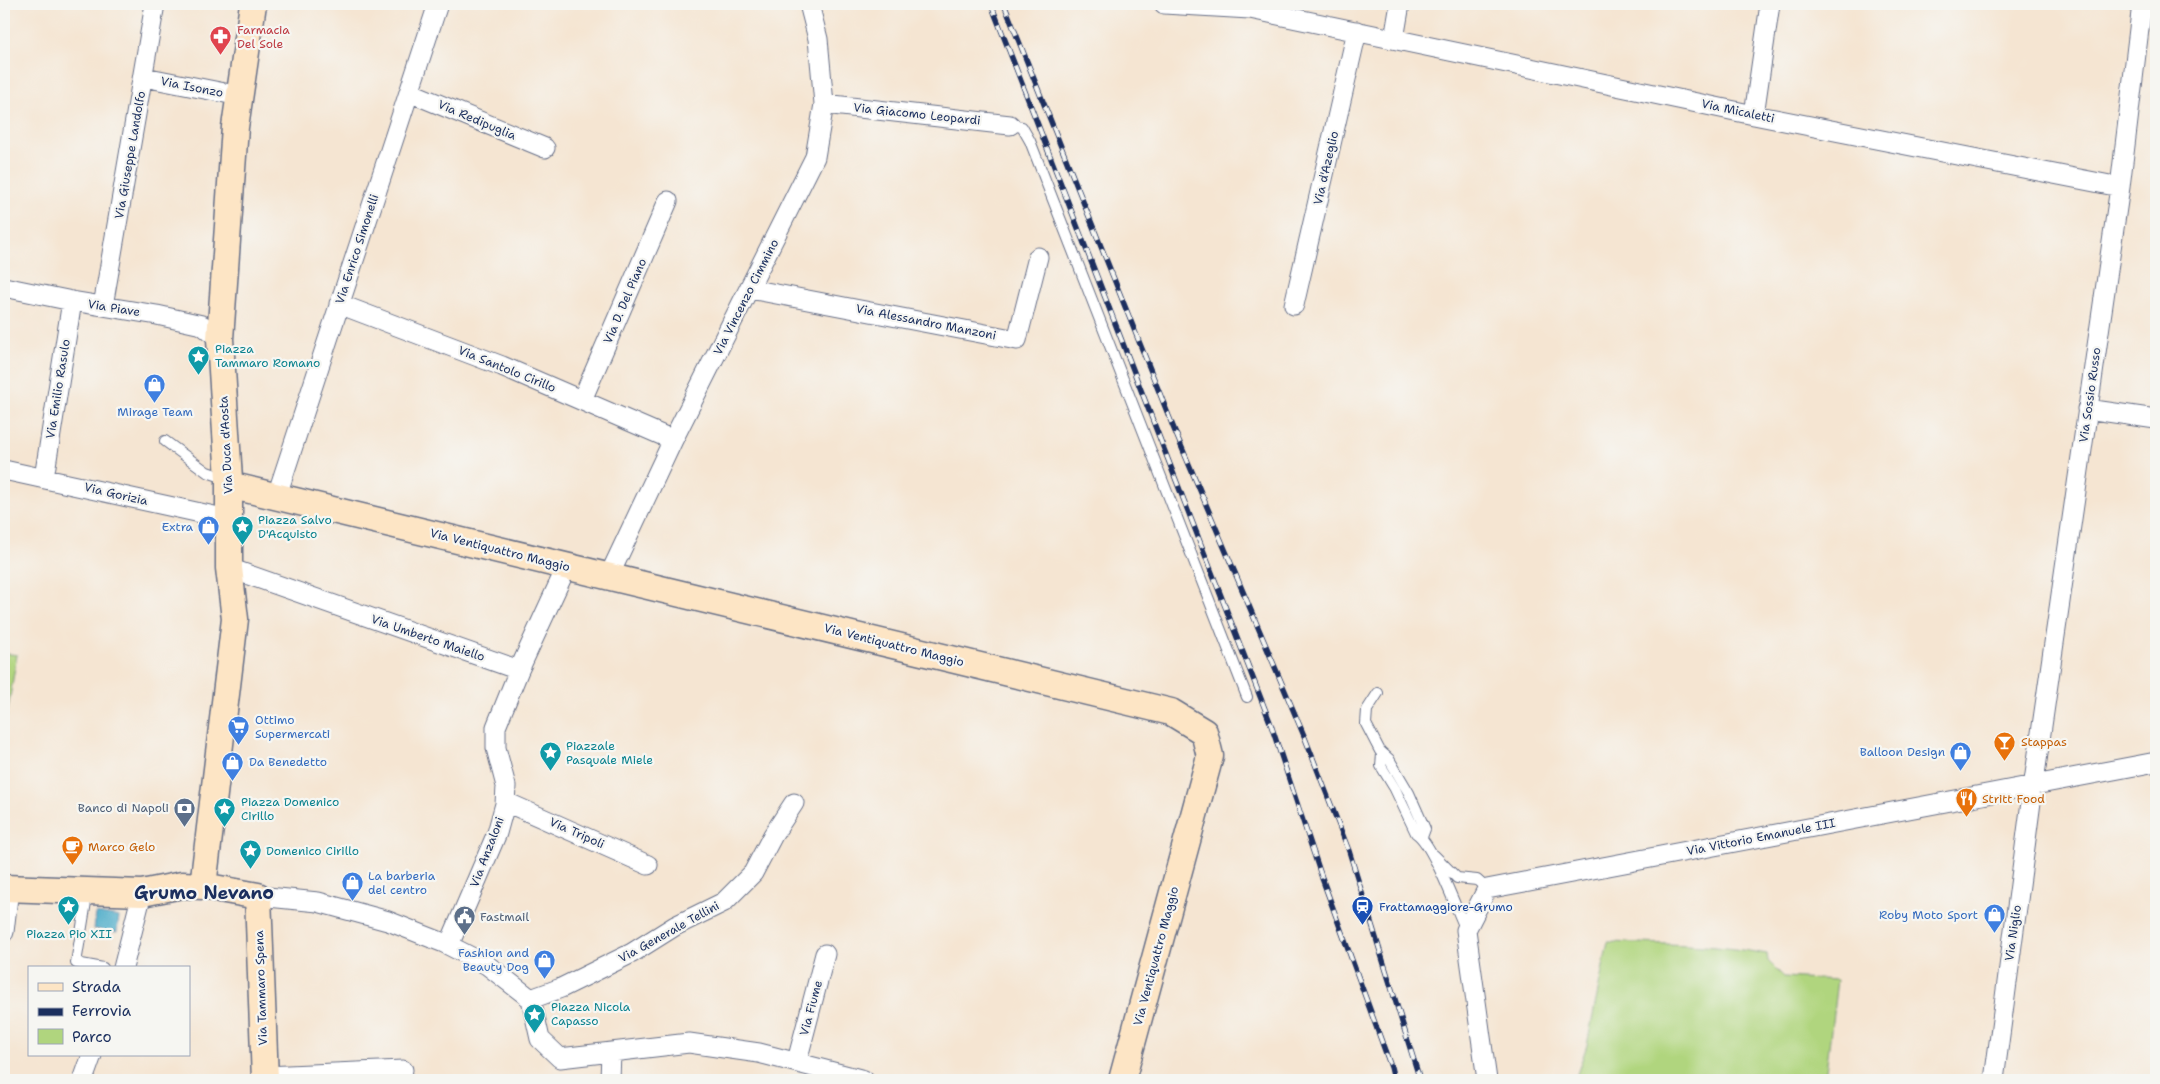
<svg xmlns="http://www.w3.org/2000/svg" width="2160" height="1084" font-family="'Shantell Sans',sans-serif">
<rect width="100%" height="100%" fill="#f6f6f2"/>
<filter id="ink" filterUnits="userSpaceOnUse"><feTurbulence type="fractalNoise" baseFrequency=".02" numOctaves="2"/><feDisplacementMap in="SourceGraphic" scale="10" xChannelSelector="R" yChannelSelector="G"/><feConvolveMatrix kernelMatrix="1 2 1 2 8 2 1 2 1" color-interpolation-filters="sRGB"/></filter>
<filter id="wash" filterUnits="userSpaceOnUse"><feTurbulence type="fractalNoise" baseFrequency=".0096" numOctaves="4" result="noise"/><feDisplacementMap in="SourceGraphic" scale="20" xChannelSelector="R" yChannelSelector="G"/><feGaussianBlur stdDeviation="1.12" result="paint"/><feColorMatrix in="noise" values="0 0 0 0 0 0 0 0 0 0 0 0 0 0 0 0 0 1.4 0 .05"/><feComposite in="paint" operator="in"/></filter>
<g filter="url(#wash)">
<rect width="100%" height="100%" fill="#f5e5d2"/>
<path fill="#b0d57e" stroke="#66826e" d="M4,653L17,655L4,733Z
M1608,942C1661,944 1715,944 1767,954L1768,961L1784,977L1837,980L1825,1080H1575L1587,1045Z"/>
<path fill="#49aac8" stroke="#326c93" d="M96,913L119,917L117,932L94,929Z"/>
</g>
<g filter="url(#ink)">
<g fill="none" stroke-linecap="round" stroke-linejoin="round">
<defs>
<path id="lane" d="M1010,125L1022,127L1030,141L1247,697
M165,441L207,472L228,479
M1378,693L1367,710L1366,724L1380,751L1389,759L1409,793L1425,829L1422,837
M1382,754L1381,766L1395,789L1416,833C1433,844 1456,909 1466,930
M1434,855L1457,878L1477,880L1487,889
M88,890L76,963L103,968"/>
<path id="street" d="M1164,4L1250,9L1754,115L2120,187
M1394,39L1400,4
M144,77L240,96
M409,92L545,148
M824,104L1010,125
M1754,115L1770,4
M4,287L72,301L157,315L202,325L220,339
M750,289L1017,340L1038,257
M339,304L502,366L673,440
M1294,305L1357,31
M103,306L155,4
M582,400L668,201
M2087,409L2156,419
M4,470L228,519
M44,478L72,301
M277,495L438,4
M229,568L519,670L567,566
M609,576L673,440L815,157L824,104L818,39L809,4
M506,802L648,865
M258,896L318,902L388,921L444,943L487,965L531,999L540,1039L560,1058L689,1043L759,1053L864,1080
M4,932L9,888
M449,945L497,833L505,804L506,786L496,748V727L519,670
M123,968L142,893
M531,999L561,988L632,953L675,926L724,902L753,873L773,835L794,803
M797,1061L825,954
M265,1076L403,1070
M83,1080L92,1055
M610,1080L611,1052
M1487,1080L1466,930L1487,889L2156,762
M1994,1080L2031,802L2120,187L2142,4"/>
<path id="secondary" d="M229,485L1171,712L1204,732L1210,756L1122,1080
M203,886L235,619L229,568V479L220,339L235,127L253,4
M4,888L142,893L182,885L203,886L258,896L265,1080"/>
</defs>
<use href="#lane" stroke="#676f87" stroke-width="12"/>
<use href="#street" stroke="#676f87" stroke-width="21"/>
<use href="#secondary" stroke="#676f87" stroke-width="29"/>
<use href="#lane" stroke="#fff" stroke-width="10"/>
<use href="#street" stroke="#fff" stroke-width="19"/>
<use href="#secondary" stroke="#fde5c5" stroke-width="26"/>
<defs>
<path id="rail" d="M991,4L1270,722L1322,878L1391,1067L1394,1080
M1004,4L1174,429L1305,738L1349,851L1420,1080"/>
</defs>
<use href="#rail" stroke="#1b2f5e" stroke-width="5.5"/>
<use href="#rail" stroke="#f6f6f2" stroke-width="4" stroke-dasharray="11" stroke-linecap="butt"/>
</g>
</g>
<defs>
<symbol id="pharmacy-pin" viewBox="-11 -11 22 30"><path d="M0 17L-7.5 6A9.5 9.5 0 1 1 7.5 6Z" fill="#e0444e" stroke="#f6f6f2"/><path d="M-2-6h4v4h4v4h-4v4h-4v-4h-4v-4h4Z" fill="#fff"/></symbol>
<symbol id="sight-pin" viewBox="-11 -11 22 30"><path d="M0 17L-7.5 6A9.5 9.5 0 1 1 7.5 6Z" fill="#0f9aa8" stroke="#f6f6f2"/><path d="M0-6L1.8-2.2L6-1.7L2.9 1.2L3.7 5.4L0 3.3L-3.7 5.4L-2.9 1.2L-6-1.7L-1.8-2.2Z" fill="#fff"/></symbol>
<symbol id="shop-pin" viewBox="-11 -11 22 30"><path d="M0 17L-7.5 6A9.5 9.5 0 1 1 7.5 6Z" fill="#3f7fe0" stroke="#f6f6f2"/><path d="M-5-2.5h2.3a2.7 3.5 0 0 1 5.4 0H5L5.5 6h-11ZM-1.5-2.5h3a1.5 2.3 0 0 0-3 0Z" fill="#fff"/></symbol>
<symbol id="supermarket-pin" viewBox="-11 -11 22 30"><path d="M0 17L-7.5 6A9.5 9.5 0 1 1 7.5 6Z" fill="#3f7fe0" stroke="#f6f6f2"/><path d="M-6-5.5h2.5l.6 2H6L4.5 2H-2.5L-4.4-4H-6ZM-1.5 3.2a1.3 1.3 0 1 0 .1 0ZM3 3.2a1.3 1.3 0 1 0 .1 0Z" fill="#fff"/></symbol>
<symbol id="bar-pin" viewBox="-11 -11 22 30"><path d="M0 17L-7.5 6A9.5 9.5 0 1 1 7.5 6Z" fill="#e8710a" stroke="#f6f6f2"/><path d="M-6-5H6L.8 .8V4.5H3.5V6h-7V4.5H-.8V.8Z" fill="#fff"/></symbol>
<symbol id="restaurant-pin" viewBox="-11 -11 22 30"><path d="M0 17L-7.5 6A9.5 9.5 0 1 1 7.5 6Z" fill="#e8710a" stroke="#f6f6f2"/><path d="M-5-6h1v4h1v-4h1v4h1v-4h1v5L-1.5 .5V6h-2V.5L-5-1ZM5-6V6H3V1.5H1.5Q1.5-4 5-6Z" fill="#fff"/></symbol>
<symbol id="bank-pin" viewBox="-11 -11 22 30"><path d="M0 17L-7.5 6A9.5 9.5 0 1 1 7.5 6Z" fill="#5c6f8a" stroke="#f6f6f2"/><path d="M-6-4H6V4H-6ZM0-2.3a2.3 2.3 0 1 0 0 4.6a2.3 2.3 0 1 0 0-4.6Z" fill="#fff"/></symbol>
<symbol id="cafe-pin" viewBox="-11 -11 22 30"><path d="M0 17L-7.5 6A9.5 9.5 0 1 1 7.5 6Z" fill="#e8710a" stroke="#f6f6f2"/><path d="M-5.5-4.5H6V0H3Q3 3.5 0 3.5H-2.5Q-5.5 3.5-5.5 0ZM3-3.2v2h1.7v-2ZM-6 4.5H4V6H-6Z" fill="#fff"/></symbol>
<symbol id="station-pin" viewBox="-11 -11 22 30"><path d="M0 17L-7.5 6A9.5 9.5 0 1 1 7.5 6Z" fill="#1a4fb4" stroke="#f6f6f2"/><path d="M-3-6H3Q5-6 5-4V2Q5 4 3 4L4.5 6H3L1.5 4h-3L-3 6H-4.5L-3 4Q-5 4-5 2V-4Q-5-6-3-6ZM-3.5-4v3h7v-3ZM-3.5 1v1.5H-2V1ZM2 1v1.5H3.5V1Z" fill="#fff"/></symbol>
<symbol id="civic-pin" viewBox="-11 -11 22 30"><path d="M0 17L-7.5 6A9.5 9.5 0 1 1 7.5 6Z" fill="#5c6f8a" stroke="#f6f6f2"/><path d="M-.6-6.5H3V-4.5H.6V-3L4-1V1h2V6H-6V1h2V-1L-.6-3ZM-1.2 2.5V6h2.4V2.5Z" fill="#fff"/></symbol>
</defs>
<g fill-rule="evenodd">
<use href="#pharmacy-pin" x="208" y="24" width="25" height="34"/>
<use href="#sight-pin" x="186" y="344" width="25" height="34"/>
<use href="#shop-pin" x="142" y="372" width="25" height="34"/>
<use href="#shop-pin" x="196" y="514" width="25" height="34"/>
<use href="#sight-pin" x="230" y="514" width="25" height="34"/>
<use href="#supermarket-pin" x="226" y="714" width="25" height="34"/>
<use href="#bar-pin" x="1992" y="730" width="25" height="34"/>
<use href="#shop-pin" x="1948" y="740" width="25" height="34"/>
<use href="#sight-pin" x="538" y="740" width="25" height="34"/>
<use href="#shop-pin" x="220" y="750" width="25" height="34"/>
<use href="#restaurant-pin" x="1954" y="786" width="25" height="34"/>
<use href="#bank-pin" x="172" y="796" width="25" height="34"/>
<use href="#sight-pin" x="212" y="796" width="25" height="34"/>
<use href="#cafe-pin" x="60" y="834" width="25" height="34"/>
<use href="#sight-pin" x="238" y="838" width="25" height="34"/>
<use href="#shop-pin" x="340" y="870" width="25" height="34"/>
<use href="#sight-pin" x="56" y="894" width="25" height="34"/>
<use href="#station-pin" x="1350" y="894" width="25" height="34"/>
<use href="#shop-pin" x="1982" y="902" width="25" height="34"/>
<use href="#civic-pin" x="452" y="904" width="25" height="34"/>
<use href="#shop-pin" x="532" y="948" width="25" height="34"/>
<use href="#sight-pin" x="522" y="1002" width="25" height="34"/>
</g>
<g text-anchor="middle" stroke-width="4.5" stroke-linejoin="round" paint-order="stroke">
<g font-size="12" fill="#be3a42" stroke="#f6f6f2" text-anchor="start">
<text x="237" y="34">Farmacia<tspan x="237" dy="14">Del Sole</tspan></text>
</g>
<g font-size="12" fill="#1b2f5e" stroke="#f6f6f2">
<text transform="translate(192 87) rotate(11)" y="4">Via Isonzo</text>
<text transform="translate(1738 111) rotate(12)" y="4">Via Micaletti</text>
<text transform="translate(917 114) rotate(6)" y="4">Via Giacomo Leopardi</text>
<text transform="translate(477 120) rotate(23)" y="4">Via Redipuglia</text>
<text transform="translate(130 155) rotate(-80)" y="4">Via Giuseppe Landolfo</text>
<text transform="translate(1326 168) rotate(-77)" y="4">Via d'Azeglio</text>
<text transform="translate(357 249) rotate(-72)" y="4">Via Enrico Simonelli</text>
<text transform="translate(746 297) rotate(-63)" y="4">Via Vincenzo Cimmino</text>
<text transform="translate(625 301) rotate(-67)" y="4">Via D. Del Piano</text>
<text transform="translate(114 308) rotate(9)" y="4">Via Piave</text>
<text transform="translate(926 322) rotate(11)" y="4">Via Alessandro Manzoni</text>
<text transform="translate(507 369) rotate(22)" y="4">Via Santolo Cirillo</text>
<text transform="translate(58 389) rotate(-81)" y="4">Via Emilio Rasulo</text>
<text transform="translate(2090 395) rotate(-82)" y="4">Via Sossio Russo</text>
<text transform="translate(226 445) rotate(-93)" y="4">Via Duca d'Aosta</text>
<text transform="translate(116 494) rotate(13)" y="4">Via Gorizia</text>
<text transform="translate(500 550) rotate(14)" y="4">Via Ventiquattro Maggio</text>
<text transform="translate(428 638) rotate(19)" y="4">Via Umberto Maiello</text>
<text transform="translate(894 645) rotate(14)" y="4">Via Ventiquattro Maggio</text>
<text transform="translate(577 833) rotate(24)" y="4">Via Tripoli</text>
<text transform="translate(1761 837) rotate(-11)" y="4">Via Vittorio Emanuele III</text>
<text transform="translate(487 852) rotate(-69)" y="4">Via Anzaloni</text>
<text transform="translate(669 932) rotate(-29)" y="4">Via Generale Tellini</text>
<text transform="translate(2013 933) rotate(-82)" y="4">Via Niglio</text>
<text transform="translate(1156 956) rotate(-75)" y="4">Via Ventiquattro Maggio</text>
<text transform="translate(261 988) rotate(-92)" y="4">Via Tammaro Spena</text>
<text transform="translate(811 1008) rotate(-75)" y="4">Via Fiume</text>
</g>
<g font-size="12" fill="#0d838f" stroke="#f6f6f2" text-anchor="start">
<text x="215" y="353">Piazza<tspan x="215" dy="14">Tammaro Romano</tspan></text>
<text x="258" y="524">Piazza Salvo<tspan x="258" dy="14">D'Acquisto</tspan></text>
<text x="566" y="750">Piazzale<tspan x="566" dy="14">Pasquale Miele</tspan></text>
<text x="241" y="806">Piazza Domenico<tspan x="241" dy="14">Cirillo</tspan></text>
<text x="266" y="855">Domenico Cirillo</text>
<text x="69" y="938" text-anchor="middle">Piazza Pio XII</text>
<text x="551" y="1011">Piazza Nicola<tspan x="551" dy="14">Capasso</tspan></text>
</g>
<g font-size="12" fill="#366cbe" stroke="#f6f6f2" text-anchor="end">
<text x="155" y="416" text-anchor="middle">Mirage Team</text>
<text x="193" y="531">Extra</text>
<text x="255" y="724" text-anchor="start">Ottimo<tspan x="255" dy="14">Supermercati</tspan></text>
<text x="1945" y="756">Balloon Design</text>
<text x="249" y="766" text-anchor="start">Da Benedetto</text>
<text x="368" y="880" text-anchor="start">La barberia<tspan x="368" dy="14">del centro</tspan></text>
<text x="1978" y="919">Roby Moto Sport</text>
<text x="529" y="957">Fashion and<tspan x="529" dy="14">Beauty Dog</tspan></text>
</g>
<g font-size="12" fill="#c56008" stroke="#f6f6f2" text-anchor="start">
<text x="2021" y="746">Stappas</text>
<text x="1982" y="803">Stritt Food</text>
<text x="88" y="851">Marco Gelo</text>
</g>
<g font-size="12" fill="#4e5e75" stroke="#f6f6f2" text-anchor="end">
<text x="169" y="812">Banco di Napoli</text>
<text x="480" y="921" text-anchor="start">Fastmail</text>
</g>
<g font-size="12" fill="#164399" stroke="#f6f6f2" text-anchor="start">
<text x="1379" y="911">Frattamaggiore-Grumo</text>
</g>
<g font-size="18" font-weight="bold" fill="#1b2f5e" stroke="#f6f6f2">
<text x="204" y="899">Grumo Nevano</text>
</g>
</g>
<rect width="2160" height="1084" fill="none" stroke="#f6f6f2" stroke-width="20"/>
<rect x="28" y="966" width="162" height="90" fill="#f6f6f2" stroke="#9ea6b7"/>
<rect x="38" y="983" width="25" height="8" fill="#fde5c5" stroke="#9ea6b7"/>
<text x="72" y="992" font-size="15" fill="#1b2f5e">Strada</text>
<rect x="38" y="1008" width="25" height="8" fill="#1b2f5e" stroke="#9ea6b7"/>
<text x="72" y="1016" font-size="15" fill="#1b2f5e">Ferrovia</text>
<rect x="38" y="1029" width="25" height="15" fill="#b0d57e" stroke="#9ea6b7"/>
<text x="72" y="1042" font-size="15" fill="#1b2f5e">Parco</text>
</svg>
